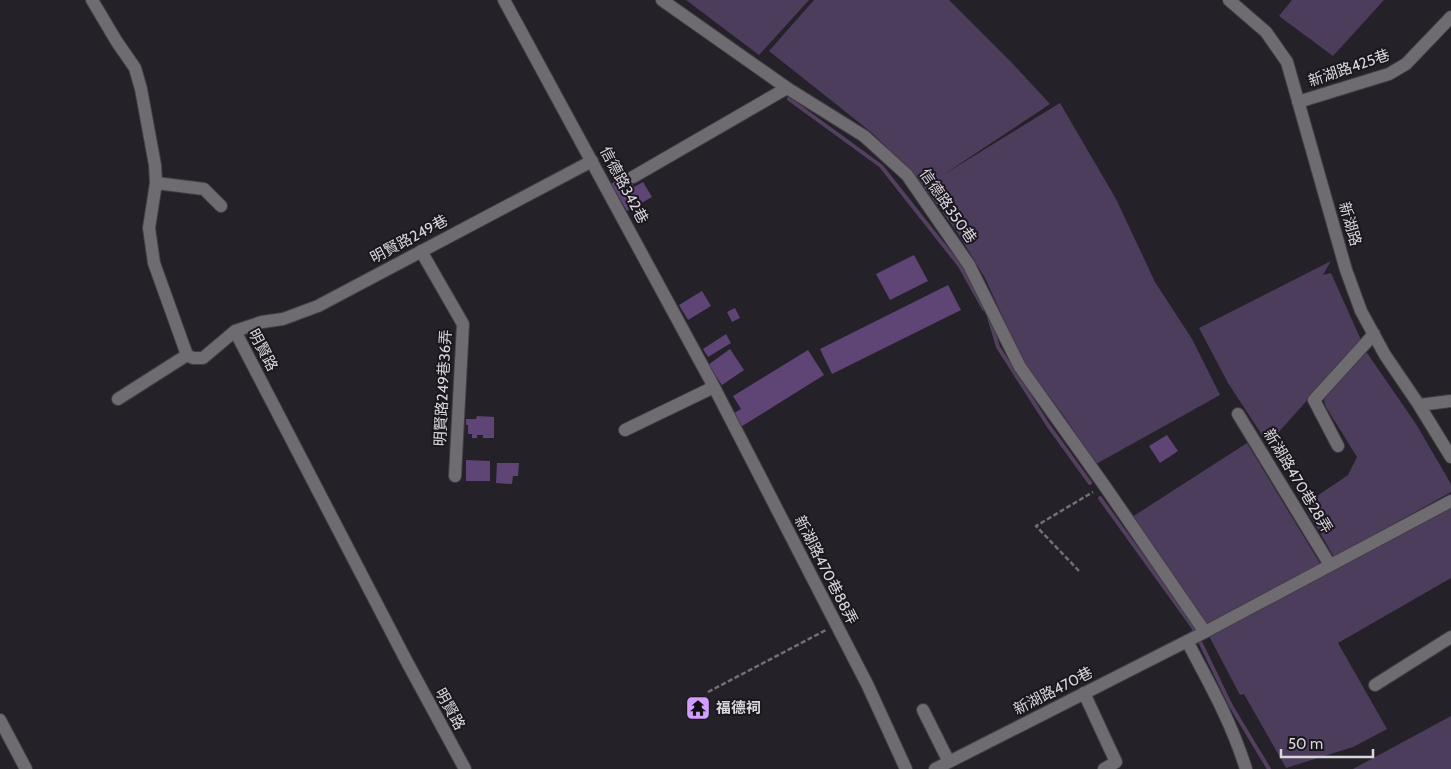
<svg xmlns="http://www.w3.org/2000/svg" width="1451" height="769" font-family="Cabin,'Noto Sans TC',sans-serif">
<rect width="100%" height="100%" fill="#252129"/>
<path fill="#4d3d5c" d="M686,0H809L759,55Z
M814,0H949L1012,63L1050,104L943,175L1060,103L1116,199L1155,282L1192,339L1220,395L1096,464L1064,416L1024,363L985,278L957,232L924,187L911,171L871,132L769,51Z
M1292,0H1384L1333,56L1279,16Z
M1331,261L1323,275L1331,273L1361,340L1268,444L1228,383L1199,328Z
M1365,350L1416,424L1451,484V492L1334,557L1304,505L1348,475L1357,457L1326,407L1324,400L1327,392Z
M1247,443L1321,565L1203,627L1129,519Z
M1451,508V578L1338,643L1387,729L1353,747L1286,768L1244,694L1240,695L1209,636Z
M1451,716V769H1353Z"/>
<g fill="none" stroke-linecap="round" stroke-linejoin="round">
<path stroke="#52405e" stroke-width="4" d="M789,99L881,166L960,266L984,309
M989,317L998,347L1048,425L1090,483
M1100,498L1193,627L1231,706L1269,769"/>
</g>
<path fill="#5f4476" d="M627,174L634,187L643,182L652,197L627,211L611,184Z
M914,255L928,281L890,300L876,274Z
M948,285L961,310L832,374L820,349Z
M702,291L711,306L688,320L679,305Z
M735,308L740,318L732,322L727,312Z
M726,334L731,343L708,357L703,349Z
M730,349L744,370L722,385L708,365Z
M808,350L824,375L739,428L731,415L741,409L733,396Z
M477,416L494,417V438H483V435H477V438H472V434H468V425H466V419H476Z
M1167,435L1178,451L1160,463L1149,446Z
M466,460L490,461V481H466Z
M497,463H519L518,476H513L512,484L496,483Z
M694,699H702V716H694Z"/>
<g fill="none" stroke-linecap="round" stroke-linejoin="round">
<defs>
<path id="minor" d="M92,0L117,42L135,68L141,89L155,165L156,183L149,228L154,263L187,355L193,358H203L235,331L407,662L465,769
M504,0L714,387L868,686L906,769
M662,0L787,88L864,136L907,175L969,265L1020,367L1104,485L1205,632
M1229,0L1266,32L1287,62L1346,270L1361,311L1385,355L1419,405L1451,457
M1298,102L1389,74L1406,64L1451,17
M633,177L787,88
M156,183L204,189L221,206
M421,251L463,324L455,476
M235,331L262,322L283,319L318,306L592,161
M118,399L187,355
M1419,405L1451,401
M1238,414L1330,565
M625,430L714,387
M1338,446L1314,400L1374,334
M1187,641C1210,685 1231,721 1246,769
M1375,685L1451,637
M1084,693L1116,762L1104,769
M923,710L949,762
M0,720L26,769
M935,769L1205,632L1451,501"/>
</defs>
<use href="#minor" stroke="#423e46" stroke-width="14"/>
<path stroke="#736f76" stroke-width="2.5" stroke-dasharray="5 2.5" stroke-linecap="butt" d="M1079,571L1036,526L1093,492
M708,692L826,630"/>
<use href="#minor" stroke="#6f6c71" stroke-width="12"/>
</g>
<defs>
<symbol id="temple-square" viewBox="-11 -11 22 22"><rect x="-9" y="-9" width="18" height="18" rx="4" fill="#d19dfe" stroke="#1b171f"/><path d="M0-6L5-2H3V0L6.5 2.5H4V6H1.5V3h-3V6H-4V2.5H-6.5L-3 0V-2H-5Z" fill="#111"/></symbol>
</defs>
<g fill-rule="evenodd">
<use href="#temple-square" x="684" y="694" width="28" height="28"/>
</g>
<g text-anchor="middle" stroke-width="4" stroke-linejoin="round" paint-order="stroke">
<g font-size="15" fill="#dad7dc" stroke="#1b171f">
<text transform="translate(1349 68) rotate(-19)" y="5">新湖路425巷</text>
<text transform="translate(624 185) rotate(62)" y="5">信德路342巷</text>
<text transform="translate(948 206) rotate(55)" y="5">信德路350巷</text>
<text transform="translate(1350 224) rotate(74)" y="5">新湖路</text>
<text transform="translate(409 239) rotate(-28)" y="5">明賢路249巷</text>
<text transform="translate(263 350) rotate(62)" y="5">明賢路</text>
<text transform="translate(443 388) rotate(-87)" y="5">明賢路249巷36弄</text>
<text transform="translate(1298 481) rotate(59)" y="5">新湖路470巷28弄</text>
<text transform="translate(826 570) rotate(63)" y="5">新湖路470巷88弄</text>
<text transform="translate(1053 691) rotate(-27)" y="5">新湖路470巷</text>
<text transform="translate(450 709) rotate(61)" y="5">明賢路</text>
</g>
<g font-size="15" font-weight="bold" fill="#dad7dc" stroke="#1b171f" text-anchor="start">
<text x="716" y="713">福德祠</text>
</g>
</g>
<path d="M1281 749v8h92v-8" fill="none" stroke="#dad7dc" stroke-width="2.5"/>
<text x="1288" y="749" font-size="15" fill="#dad7dc" stroke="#1b171f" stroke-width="4" paint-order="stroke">50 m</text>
</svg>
